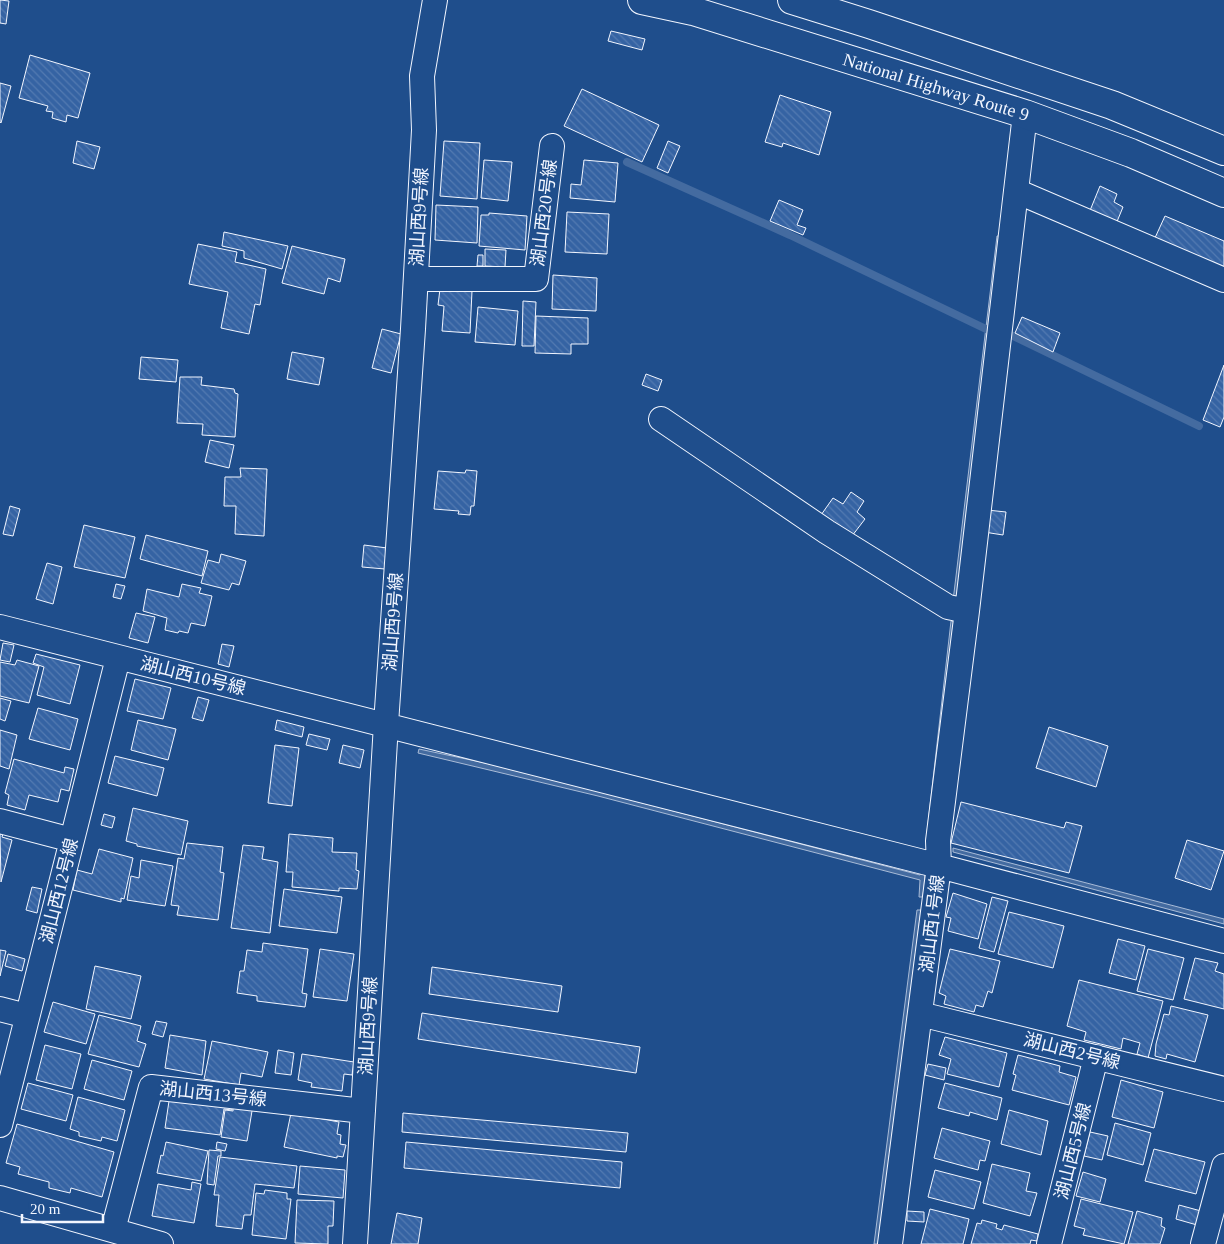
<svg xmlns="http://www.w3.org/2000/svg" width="1224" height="1244" font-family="'Times New Roman','Noto Sans JP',serif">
<defs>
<pattern id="building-back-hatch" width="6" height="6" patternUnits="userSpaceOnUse" patternTransform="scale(1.25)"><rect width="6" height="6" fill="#3563a3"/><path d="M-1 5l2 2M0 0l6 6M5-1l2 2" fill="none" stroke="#537ab1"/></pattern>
</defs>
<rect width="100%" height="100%" fill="#1f4e8c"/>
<path fill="#446ba0" stroke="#a8bbd7" d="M997,236H1001L958,601H953Z
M951,621L955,622L929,841H926Z
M419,749L504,767L920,875L921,873L925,874L923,897H919L920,880L598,796L418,753Z
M953,848L1224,919V924L953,852Z
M917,910H921L878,1244H874Z"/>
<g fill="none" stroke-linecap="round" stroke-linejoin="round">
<path stroke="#446ba0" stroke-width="8" d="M627,162L790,235L988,330
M1007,333L1199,426"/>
</g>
<path fill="url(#building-back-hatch)" stroke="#f2f6ff" d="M0,0L9,1L6,24L0,23Z
M611,31L645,39L642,50L608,41Z
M30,55L90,73L78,118L67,115L66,122L52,118L53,112L46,111L48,106L19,98Z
M0,83L11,86L1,123L0,122Z
M582,89L659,125L642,162L564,126Z
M780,95L831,112L819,155L783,143L782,147L765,142Z
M77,141L100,147L94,169L73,163Z
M444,141L480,143L477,199L440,196Z
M668,141L680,146L668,173L657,168Z
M484,160L512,162L508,201L481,198Z
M584,160L618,163L615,202L570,198L571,184L581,185Z
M1100,186L1117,194L1114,202L1123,207L1116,224L1089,213Z
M779,200L803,210L797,225L806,228L803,235L770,221Z
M436,205L478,207L477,243L435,240Z
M567,212L609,214L607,254L565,252Z
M489,213L527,216L525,250L479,246L481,215H489Z
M1165,216L1224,241V270L1154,240Z
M224,232L288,246L282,269L244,258V251L222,246Z
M198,244L237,252L235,262L266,269L260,305L255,304L249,334L221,328L228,292L189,284Z
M292,246L345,259L340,282L328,278L324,294L282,283Z
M485,249L506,250L505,267L485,266Z
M478,255H483V266H477Z
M553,275L597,278L596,311L552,309Z
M440,289L472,291L470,333L442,331L444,306L438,305Z
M523,301L536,302L534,346H522Z
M478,307L518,311L515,345L475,342Z
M536,316L588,318V344H571V354L535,353Z
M1022,317L1060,333L1053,352L1015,333Z
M382,329L401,334L391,373L372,368Z
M292,352L324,358L319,385L287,379Z
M141,357L178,360L176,382L139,379Z
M1224,365V417L1220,427L1203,420Z
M646,374L662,380L658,391L642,385Z
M180,377H202L201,385L234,389L235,393L238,394L235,437L202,435L203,424L177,423Z
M210,440L234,445L229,468L205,462Z
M240,468L267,469L264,536L235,534L236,506H224L225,477H241Z
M466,470L477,471L474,506H471L470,515L458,514L459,511L434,509L438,471L465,473Z
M851,492L864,501L857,512L865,519L852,536L821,515L833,498L843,504Z
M10,506L20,509L13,536L3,534Z
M987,510L1006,512L1003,535L984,532Z
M84,525L135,537L125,578L74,567Z
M146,535L208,551L202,576L140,559Z
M364,545L387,548L385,569L362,567Z
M221,554L246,561L239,585L232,583L229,590L201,583L208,560L219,563Z
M47,563L62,567L53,604L36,599Z
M116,584L125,586L121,599L113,597Z
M182,584L201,588L199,593L212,596L205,626L191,623L188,633L179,631L178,633L165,630L167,618L143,611L147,589L179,597Z
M136,613L155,617L148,643L129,638Z
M3,643L14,645L10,662L0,660Z
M222,644L234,646L229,667L218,664Z
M36,654L80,665L70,704L37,695L44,667L33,663Z
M17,660L39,666L29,703L0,696V662L15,665Z
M135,679L171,688L163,719L127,711Z
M198,697L209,700L203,721L192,718Z
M0,698L11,701L5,721L0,719Z
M38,708L78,719L70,750L29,739Z
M138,720L176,729L168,760L131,750Z
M277,720L304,727L302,737L275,730Z
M1049,727L1108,746L1096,787L1036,768Z
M0,730L17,735L9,769L0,766Z
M309,734L330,739L327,750L306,745Z
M275,745L299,748L292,806L268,803Z
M343,745L364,750L360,768L339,763Z
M115,756L164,768L157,796L108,783Z
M14,759L64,773L65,767L74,769L69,791L61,789L58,802L29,795L25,810L7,805L9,795L5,793Z
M961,802L1064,828L1066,822L1082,826L1069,873L951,843Z
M133,808L188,821L181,855L137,846V844L126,841Z
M104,814L115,817L112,828L101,825Z
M0,834H3L2,837L12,840L1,882Z
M289,834L333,838L332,852L357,853L356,870L359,871L357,889L339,888V891L292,887L293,872H286Z
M1187,840L1224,851L1211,890L1175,878Z
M187,843L223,847L220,872L224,873L218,920L177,915L179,906L171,905L178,858L184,859Z
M243,845L264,847L262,859L278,862L270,933L231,928Z
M99,849L133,858L124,899L121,898V902L73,890L77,870L92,874Z
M141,860L173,866L165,906L127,900L131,876L139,878Z
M32,887L42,889L37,913L26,910Z
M284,889L342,897L337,933L279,926Z
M953,893L987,904L978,939L948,931L951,918L946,917Z
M992,897L1008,901L994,952L979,948Z
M1009,912L1064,926L1053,968L998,954Z
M1118,939L1145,946L1136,980L1109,973Z
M263,943L308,949L302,993L307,994L305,1007L257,1001V996L237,993L240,971H244L247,950L262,952Z
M320,949L354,954L347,1001L313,997Z
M950,949L1000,961L992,993L988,991L983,1007L976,1005L974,1012L944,1004L946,996L939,993Z
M1148,949L1184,958L1173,1000L1137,991Z
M0,950L6,951L0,976Z
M8,954L25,959L22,971L5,966Z
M1195,958L1218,963L1215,971L1224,974V1009L1184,999Z
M95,966L141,976L131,1019L86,1009Z
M432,967L562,986L558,1012L429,994Z
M1079,980L1163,1001L1148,1058L1137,1054L1140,1043L1123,1038L1121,1049L1084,1040L1086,1032L1067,1026Z
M53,1002L95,1014L86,1044L44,1032Z
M1171,1006L1208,1015L1195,1062L1167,1054L1166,1059L1155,1056L1156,1044L1164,1014L1169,1015Z
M422,1013L640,1047L636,1073L418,1039Z
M99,1015L141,1026L137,1041L146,1044L139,1067L88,1054Z
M156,1021L167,1023L163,1037L152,1034Z
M170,1035L206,1041L202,1075L165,1068Z
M945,1037L1007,1053L999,1087L947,1074L951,1059L939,1055Z
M212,1041L268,1052L262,1077L241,1073L239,1085L204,1079Z
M45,1045L81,1054L72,1089L36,1080Z
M278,1050L294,1053L291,1075L275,1073Z
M302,1054L354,1062L352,1075L344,1074L342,1091L311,1087L312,1083L298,1080Z
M1018,1055L1060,1066L1059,1072L1076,1077L1069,1105L1012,1090L1016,1075L1013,1074Z
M92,1060L132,1071L124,1100L84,1089Z
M928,1064L946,1068L944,1080L925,1075Z
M1121,1080L1163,1092L1154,1128L1112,1117Z
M28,1083L73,1095L66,1121L21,1109Z
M945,1083L1002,1098L997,1120L970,1112L969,1116L938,1108Z
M78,1097L125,1110L117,1141L102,1137L101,1141L79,1136V1132L70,1129Z
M169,1101L183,1102L232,1105V1110L224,1109L220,1135L165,1128Z
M233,1103L253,1105L247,1141L221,1137L225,1110L233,1111Z
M1009,1110L1048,1121L1041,1155L1001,1144Z
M291,1113L339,1122L337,1134L341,1135L340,1144L346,1145L343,1157L337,1156V1158L284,1147Z
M403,1113L628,1133L626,1152L402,1132Z
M1115,1123L1151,1133L1143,1165L1107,1155Z
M17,1124L114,1152L102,1197L71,1188L70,1193L49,1188V1182L18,1174L20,1167L6,1163Z
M942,1128L990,1141L985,1161L980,1160L978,1170L934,1158Z
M1090,1132L1108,1136L1102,1160L1084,1156Z
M166,1142L208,1151L201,1181L157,1173L161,1155L163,1156Z
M217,1142L227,1144L225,1151L216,1149Z
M406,1142L622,1162L620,1188L404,1168Z
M1154,1149L1205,1162L1196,1194L1145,1181Z
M209,1150L221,1151V1156H218L214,1185L207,1184Z
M220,1157L297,1166L294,1188L255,1184L251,1215H244L242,1229L216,1226L219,1195H214Z
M992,1164L1030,1173L1026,1191L1037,1193L1030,1216L983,1203Z
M300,1166L345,1170L343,1198L298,1194Z
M935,1170L981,1182L974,1209L928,1197Z
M1083,1172L1106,1179L1100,1202L1076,1196Z
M192,1182L201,1184L194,1223L152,1216L158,1184L191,1190Z
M265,1190L287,1193V1199H291L286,1239L252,1235L256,1193L264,1194Z
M1081,1199L1133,1212L1124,1244L1083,1235L1085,1229L1074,1226Z
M297,1200L334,1201L333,1226H328V1244L295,1243Z
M1179,1205L1201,1211L1197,1225L1176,1219Z
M930,1209L969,1219L963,1244H921Z
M907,1211L924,1212V1222L907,1221Z
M1137,1211L1162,1218L1161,1226L1165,1228L1160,1244H1128Z
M397,1213L422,1218L418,1244H391Z
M982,1220L997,1224L996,1228L1002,1230L1004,1225L1038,1234L1037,1241L1031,1240L1030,1244H971L977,1223L981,1224Z"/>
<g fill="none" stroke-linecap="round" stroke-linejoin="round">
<defs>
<path id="street" d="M1016,191L1224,280
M416,279H536L552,146
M661,419L827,532L948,607L967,611
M0,627L939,866L938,841L967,611L1025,114
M0,821L72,840
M0,1009L27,1016
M920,1014L1224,1089
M0,1125L118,658
M0,1198L161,1244
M113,1230L151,1087L363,1111
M355,1244L386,724L413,329L424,130L422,76L435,0
M890,1244L939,866L1224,941
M1049,1244L1096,1057
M1203,1244L1224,1166"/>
<path id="highway" d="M642,0L693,11L1025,114L1131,153L1224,193
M792,0L869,24L1112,105L1224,151"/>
</defs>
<use href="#street" stroke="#f2f6ff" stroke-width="26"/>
<use href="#highway" stroke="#f2f6ff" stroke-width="30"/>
<use href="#street" stroke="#1f4e8c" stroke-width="24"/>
<use href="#highway" stroke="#1f4e8c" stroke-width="28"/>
</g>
<g text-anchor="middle" stroke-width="4" stroke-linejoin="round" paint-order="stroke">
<g font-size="18" fill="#f2f6ff" stroke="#1f4e8c">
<text transform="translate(936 87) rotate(17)" y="6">National Highway Route 9</text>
<text transform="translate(544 213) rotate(-83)" y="6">湖山西20号線</text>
<text transform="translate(419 217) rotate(-87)" y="6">湖山西9号線</text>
<text transform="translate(393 622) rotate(-86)" y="6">湖山西9号線</text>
<text transform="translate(193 676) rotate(14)" y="6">湖山西10号線</text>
<text transform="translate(59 891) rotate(-76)" y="6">湖山西12号線</text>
<text transform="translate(932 924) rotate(-83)" y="6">湖山西1号線</text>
<text transform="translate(368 1026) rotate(-87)" y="6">湖山西9号線</text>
<text transform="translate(1072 1051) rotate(14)" y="6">湖山西2号線</text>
<text transform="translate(213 1094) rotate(6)" y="6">湖山西13号線</text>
<text transform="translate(1073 1151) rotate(-76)" y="6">湖山西5号線</text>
</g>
</g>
<path d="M22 1214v8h81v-8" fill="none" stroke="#f2f6ff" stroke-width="2.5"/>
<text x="30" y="1214" font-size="15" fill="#f2f6ff" stroke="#1f4e8c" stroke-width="4" paint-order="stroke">20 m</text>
</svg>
